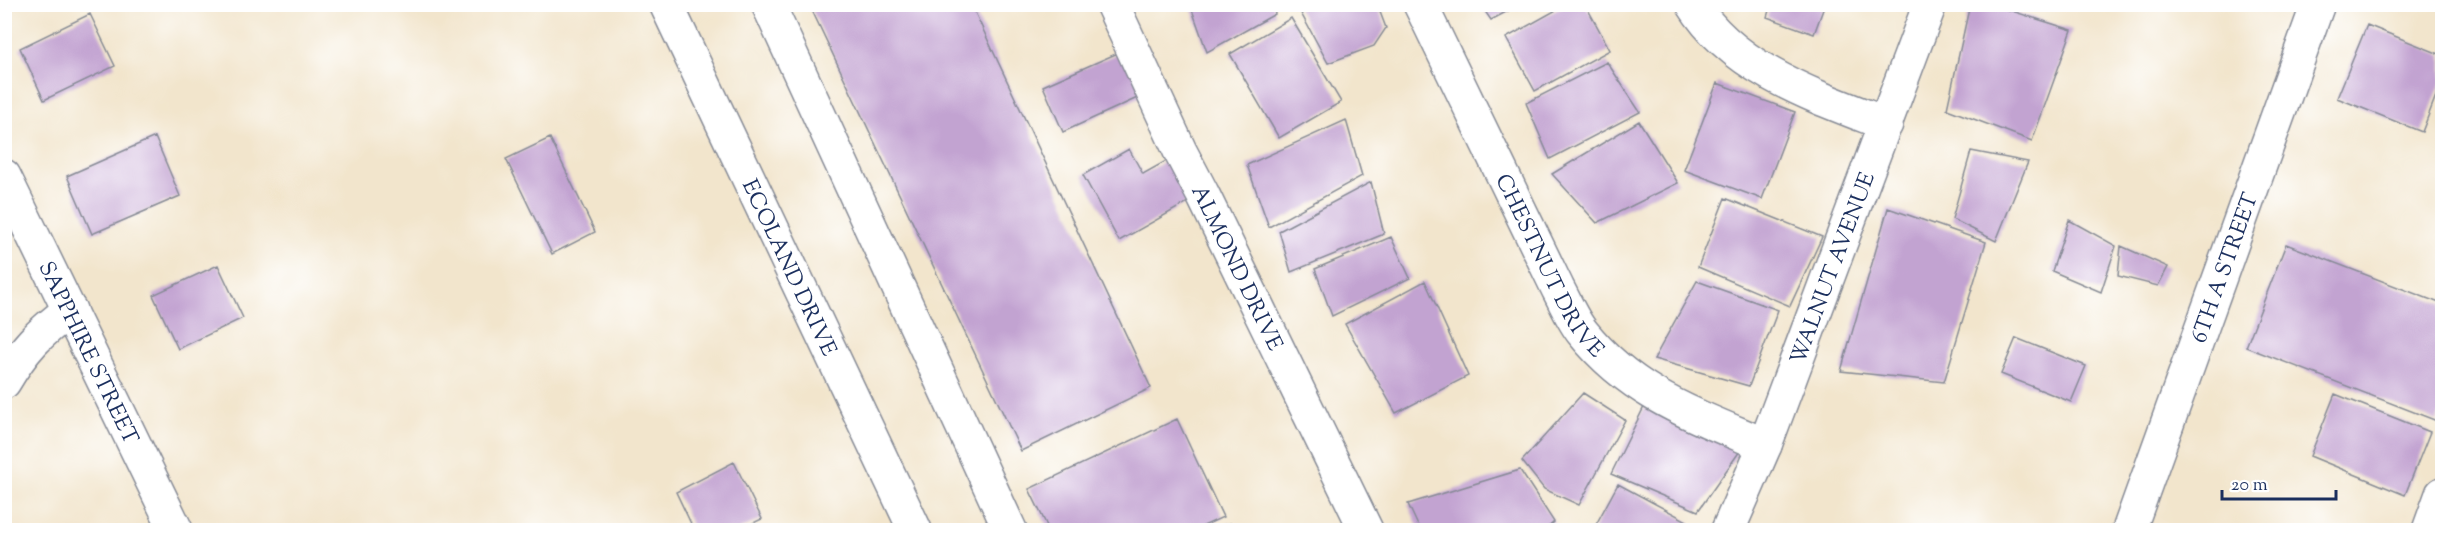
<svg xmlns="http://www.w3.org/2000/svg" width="2447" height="535" font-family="'Sorts Mill Goudy',serif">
<rect width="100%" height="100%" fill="#fff"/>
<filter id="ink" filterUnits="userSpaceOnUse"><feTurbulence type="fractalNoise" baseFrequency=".0167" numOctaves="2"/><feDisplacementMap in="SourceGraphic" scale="12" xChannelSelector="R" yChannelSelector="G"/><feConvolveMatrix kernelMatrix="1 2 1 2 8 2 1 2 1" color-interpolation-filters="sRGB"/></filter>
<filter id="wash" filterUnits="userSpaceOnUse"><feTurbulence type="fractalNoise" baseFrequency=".008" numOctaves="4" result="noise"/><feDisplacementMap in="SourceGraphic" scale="24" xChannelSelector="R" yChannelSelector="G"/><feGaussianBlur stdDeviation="1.35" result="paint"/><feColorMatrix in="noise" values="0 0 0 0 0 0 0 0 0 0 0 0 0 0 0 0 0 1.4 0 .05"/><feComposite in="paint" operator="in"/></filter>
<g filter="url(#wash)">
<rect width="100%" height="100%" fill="#f2e5cc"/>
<g id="blocks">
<path fill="#c2a3d1" d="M809,4H971L1151,388L1021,451Z
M1190,4H1273L1275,14L1207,52Z
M1296,4H1377L1386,28L1374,46L1328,63Z
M1480,4H1521L1491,20Z
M1567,4H1585L1610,50L1535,91L1506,38Z
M1771,4H1825L1814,34L1767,17Z
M1970,4H1990L2072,30L2032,141L1947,109Z
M90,14L115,66L44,100L20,48Z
M1291,18L1341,102L1279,138L1230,54Z
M2367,25L2442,55V80L2422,132L2337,98Z
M1127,49L1146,94L1063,132L1043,86Z
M1607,62L1640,112L1550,159L1526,103Z
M1717,83L1795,112L1762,199L1684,170Z
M1346,120L1362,176L1269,227L1247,165Z
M1639,121L1678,183L1597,223L1552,174Z
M155,137L180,196L92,234L67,176Z
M550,138L595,232L552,254L506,159Z
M1129,149L1143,174L1175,156L1197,197L1119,241L1083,175Z
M1971,151L2028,162L1996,241L1952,219Z
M1371,182L1384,234L1291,272L1279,231Z
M1725,198L1822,237L1790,306L1698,267Z
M1888,208L1986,242L1944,382L1841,371Z
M2069,220L2116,246L2101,292L2052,271Z
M1391,237L1410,278L1332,316L1315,269Z
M2286,244L2442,304V406L2437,421L2246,347Z
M2121,246L2168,267L2158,286L2118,276Z
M218,265L243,318L178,349L153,295Z
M1425,281L1468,376L1396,413L1345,324Z
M1697,281L1778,310L1749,386L1654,359Z
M2016,338L2086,366L2071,402L2001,374Z
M1583,393L1625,420L1579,505L1544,489L1522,461Z
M2335,394L2430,432L2405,495L2310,456Z
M1644,407L1742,448L1698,511L1611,474Z
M1177,419L1223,517L1195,530H1049L1029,489Z
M734,462L762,519L738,530H694L676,492Z
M1520,470L1554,522L1545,530H1420L1408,504Z
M1618,484L1689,522L1685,530H1593Z
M1230,523L1233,530H1213Z"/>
</g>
</g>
<g filter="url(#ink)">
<use href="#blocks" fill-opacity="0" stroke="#868a95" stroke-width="1.5"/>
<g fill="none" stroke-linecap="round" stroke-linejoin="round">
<defs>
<g id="street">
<path id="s1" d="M1112,4L1180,151L1202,193L1366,530"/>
<path id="s2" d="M1420,4L1558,289C1566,304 1573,321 1583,333C1633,395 1695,415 1765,445"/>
<path d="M1693,4C1734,70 1817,97 1886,124"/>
<path id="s3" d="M4,176L176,530"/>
<path d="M4,382C24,348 39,333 70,310"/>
<path id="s4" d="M1728,530L1765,445L1930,4"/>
<path id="s5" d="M2129,530L2318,4"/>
<path d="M2429,530L2442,494"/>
</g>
<g id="primary">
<path id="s6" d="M666,4L915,530"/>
<path d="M768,4L1010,530"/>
</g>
</defs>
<use href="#street" stroke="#868a95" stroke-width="36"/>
<use href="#primary" stroke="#868a95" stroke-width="36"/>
<use href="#street" stroke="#fff" stroke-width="33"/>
<use href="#primary" stroke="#fff" stroke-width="33"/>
</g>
</g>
<g text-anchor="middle" stroke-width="4.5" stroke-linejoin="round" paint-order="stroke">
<g font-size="22" fill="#1b2f5e" stroke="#fff">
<text dy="8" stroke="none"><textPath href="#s2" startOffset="292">CHESTNUT DRIVE</textPath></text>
<text dy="8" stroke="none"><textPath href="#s6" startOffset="291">ECOLAND DRIVE</textPath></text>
<text dy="8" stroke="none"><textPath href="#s1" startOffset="292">ALMOND DRIVE</textPath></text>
<text dy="8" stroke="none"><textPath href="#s4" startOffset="282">WALNUT AVENUE</textPath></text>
<text dy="8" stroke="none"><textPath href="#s5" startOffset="279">6TH A STREET</textPath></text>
<text dy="8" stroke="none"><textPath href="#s3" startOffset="196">SAPPHIRE STREET</textPath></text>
</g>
</g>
<rect width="2447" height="535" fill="none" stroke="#fff" stroke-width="24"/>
<path d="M2222 490v9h114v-9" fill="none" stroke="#1b2f5e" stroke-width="3"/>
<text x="2231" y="490" font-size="18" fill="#1b2f5e" stroke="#ffffff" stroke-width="4.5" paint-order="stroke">20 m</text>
</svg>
